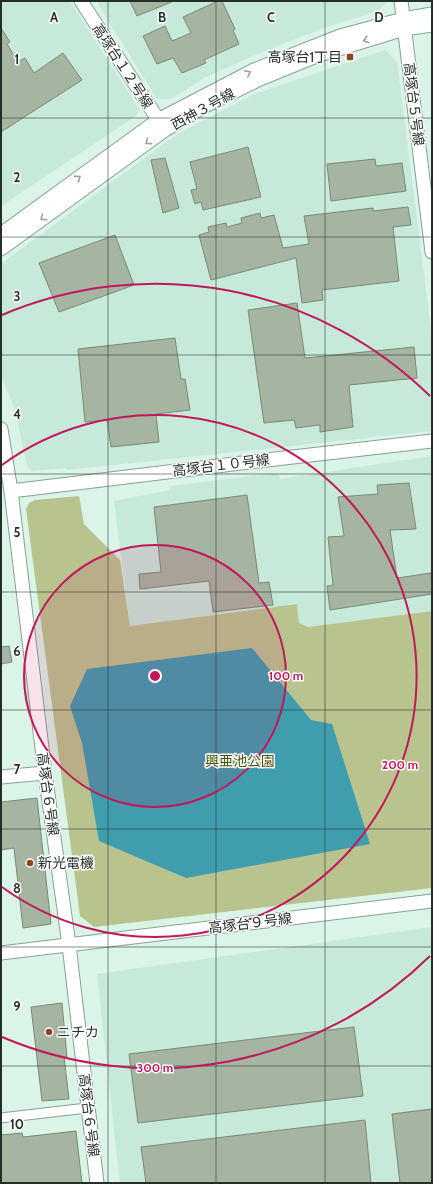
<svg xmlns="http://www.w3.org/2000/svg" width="433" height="1184" font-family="Cabin,'Noto Sans JP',sans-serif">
<rect width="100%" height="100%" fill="#daf4e7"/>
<path fill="#c7e9d9" d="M1,1H70L139,109L136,116L1,206Z
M96,1H388L378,11L326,27L253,56L204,78L171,99H157Z
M385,50L397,61L432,338V431L66,470L65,468L32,471L27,466L15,410L1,375V264L176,135L252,95Z
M432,456V611L308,627L299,623L297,604L130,626L114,501L170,490V486L277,473L281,479Z
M432,927V1183H120L97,974Z"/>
<path fill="#b8c38e" d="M79,496L84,524L120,560L130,626L297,604L299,623L308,627L432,611V888L94,927L80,916L26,509L29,503L35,500Z"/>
<path fill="#3f9dae" d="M252,648L311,720L332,724L370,844L186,878L99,841L82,743L70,706L87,669Z"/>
<path fill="#a5b5a2" stroke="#7a8977" d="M130,1H174L137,16Z
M218,1H222L235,29L233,30L239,44L204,60L206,63L182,73L173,58L157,64L143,36L165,26L172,41L191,33L183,17Z
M1,28L10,42L7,44L18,62L25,58L34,73L63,53L82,80L1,132Z
M248,147L261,197L203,210L201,202L195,204L191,190L197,189L190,162Z
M165,158L179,208L163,213L151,160Z
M375,159L376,166L402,163L406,191L331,201L327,164Z
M408,207L411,225L393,227L399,281L322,290L323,300L302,303L296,258L211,280L199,235L209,232L208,227L226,223L227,227L242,223L241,218L260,213L261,218L274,215L283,248L309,244L304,216L373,208V211Z
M115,235L134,285L59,312L39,263Z
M297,303L305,358L414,347L417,378L349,385L353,427L320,432V425L296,428L294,420L264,423L248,310Z
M175,338L181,379H185L190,410L156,414L159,442L111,447L107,420L85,422L78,349Z
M409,483L416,529L390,530L397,578L431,573L432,594L330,610L327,586L333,585L328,537L344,536L338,497L378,494L377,485Z
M247,495L259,583L269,582L273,605L213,612L209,581L140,589L139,574L161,572L154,507Z
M9,646L12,662L1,664V647Z
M37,798L51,924L23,928L14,848L1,850V802Z
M62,1003L67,1057H64L69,1099L42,1101L31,1007Z
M354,1027L363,1096L138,1123L129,1054Z
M432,1109V1183H400L392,1114Z
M365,1120L371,1183H146L141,1147Z
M76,1131L82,1183H1V1135L22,1133L23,1137Z"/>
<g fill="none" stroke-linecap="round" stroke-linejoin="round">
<defs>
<path id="street" d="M1,1118L87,1108"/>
<path id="secondary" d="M81,1L163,127
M401,1L432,252
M1,234L158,120L254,70L340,36L403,19L432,14
M1,249L165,130L205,106L260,79L319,55L404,29L432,25
M1,429L11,491L45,773L69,945L97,1183
M11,491L258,461L432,441
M1,777L45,773
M1,953L432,901"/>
</defs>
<use href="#street" stroke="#89a195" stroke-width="11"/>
<use href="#secondary" stroke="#89a195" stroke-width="15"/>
<use href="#street" stroke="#fff" stroke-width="9"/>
<use href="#secondary" stroke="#fff" stroke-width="13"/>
</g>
<defs><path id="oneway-chevron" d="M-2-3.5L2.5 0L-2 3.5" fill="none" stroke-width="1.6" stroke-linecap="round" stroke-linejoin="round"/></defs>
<g stroke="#9da19f">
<use href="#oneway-chevron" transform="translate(366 40) rotate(163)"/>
<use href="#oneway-chevron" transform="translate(248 73) rotate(-27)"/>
<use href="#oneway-chevron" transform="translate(148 142) rotate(144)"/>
<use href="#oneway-chevron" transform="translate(78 178) rotate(-36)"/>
<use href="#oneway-chevron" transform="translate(43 218) rotate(144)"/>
</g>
<path fill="none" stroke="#252f2a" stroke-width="1" stroke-opacity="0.55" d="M108,1V1183M216,1V1183M325,1V1183M1,118H432M1,237H432M1,355H432M1,474H432M1,592H432M1,710H432M1,829H432M1,947H432M1,1066H432"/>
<circle cx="155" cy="676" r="131" fill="#c2185b" fill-opacity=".12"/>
<g fill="none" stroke="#c2185b" stroke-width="2">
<circle cx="155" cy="676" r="131"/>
<path d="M2 465A261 261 0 1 1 2 887"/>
<path d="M430 956A392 392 0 0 1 2 1037M2 315A392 392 0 0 1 430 396"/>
</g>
<g fill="#8c4620" stroke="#fff" stroke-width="1.5">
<rect x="346" y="53" width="8" height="8" rx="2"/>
<circle cx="30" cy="863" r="4"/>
<circle cx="49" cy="1032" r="4"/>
</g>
<g text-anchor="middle" stroke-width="3" stroke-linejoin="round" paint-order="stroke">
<g font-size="14" fill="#252f2a" stroke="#fff" text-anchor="start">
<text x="342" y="62" text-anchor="end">高塚台1丁目</text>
<text x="38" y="868">新光電機</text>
<text x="57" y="1037">ニチカ</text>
</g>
<g font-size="14" fill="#252f2a" stroke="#fff">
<text transform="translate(123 66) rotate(57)" y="5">高塚台１２号線</text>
<text transform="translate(414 104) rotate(83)" y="5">高塚台５号線</text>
<text transform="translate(203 109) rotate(-29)" y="5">西神３号線</text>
<text transform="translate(221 465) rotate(-7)" y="5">高塚台１０号線</text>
<text transform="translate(48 794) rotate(82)" y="5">高塚台６号線</text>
<text transform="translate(250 923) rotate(-7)" y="5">高塚台９号線</text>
<text transform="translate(89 1115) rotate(83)" y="5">高塚台６号線</text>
</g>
<g font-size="14" fill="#495300" stroke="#fff">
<text x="240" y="766">興亜池公園</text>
</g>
</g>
<g font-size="13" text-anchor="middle" font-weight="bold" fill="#252f2a" stroke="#fff" stroke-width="3" stroke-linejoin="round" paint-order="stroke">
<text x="54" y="22">A</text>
<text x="162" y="22">B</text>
<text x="271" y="22">C</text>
<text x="379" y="22">D</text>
<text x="17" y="64">1</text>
<text x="17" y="182">2</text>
<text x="17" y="301">3</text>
<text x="17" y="419">4</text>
<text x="17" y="537">5</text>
<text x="17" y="656">6</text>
<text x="17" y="774">7</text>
<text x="17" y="893">8</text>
<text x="17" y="1011">9</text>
<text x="17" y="1129">10</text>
</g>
<circle cx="155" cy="676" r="6" fill="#c2185b" stroke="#fff" stroke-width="2"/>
<g font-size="12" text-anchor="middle" font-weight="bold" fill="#c2185b" stroke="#fff" stroke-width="3" stroke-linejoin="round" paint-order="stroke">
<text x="286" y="680">100 m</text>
<text x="400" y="769">200 m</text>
<text x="155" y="1072">300 m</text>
</g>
<rect width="433" height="1184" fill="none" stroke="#252f2a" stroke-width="4"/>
</svg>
